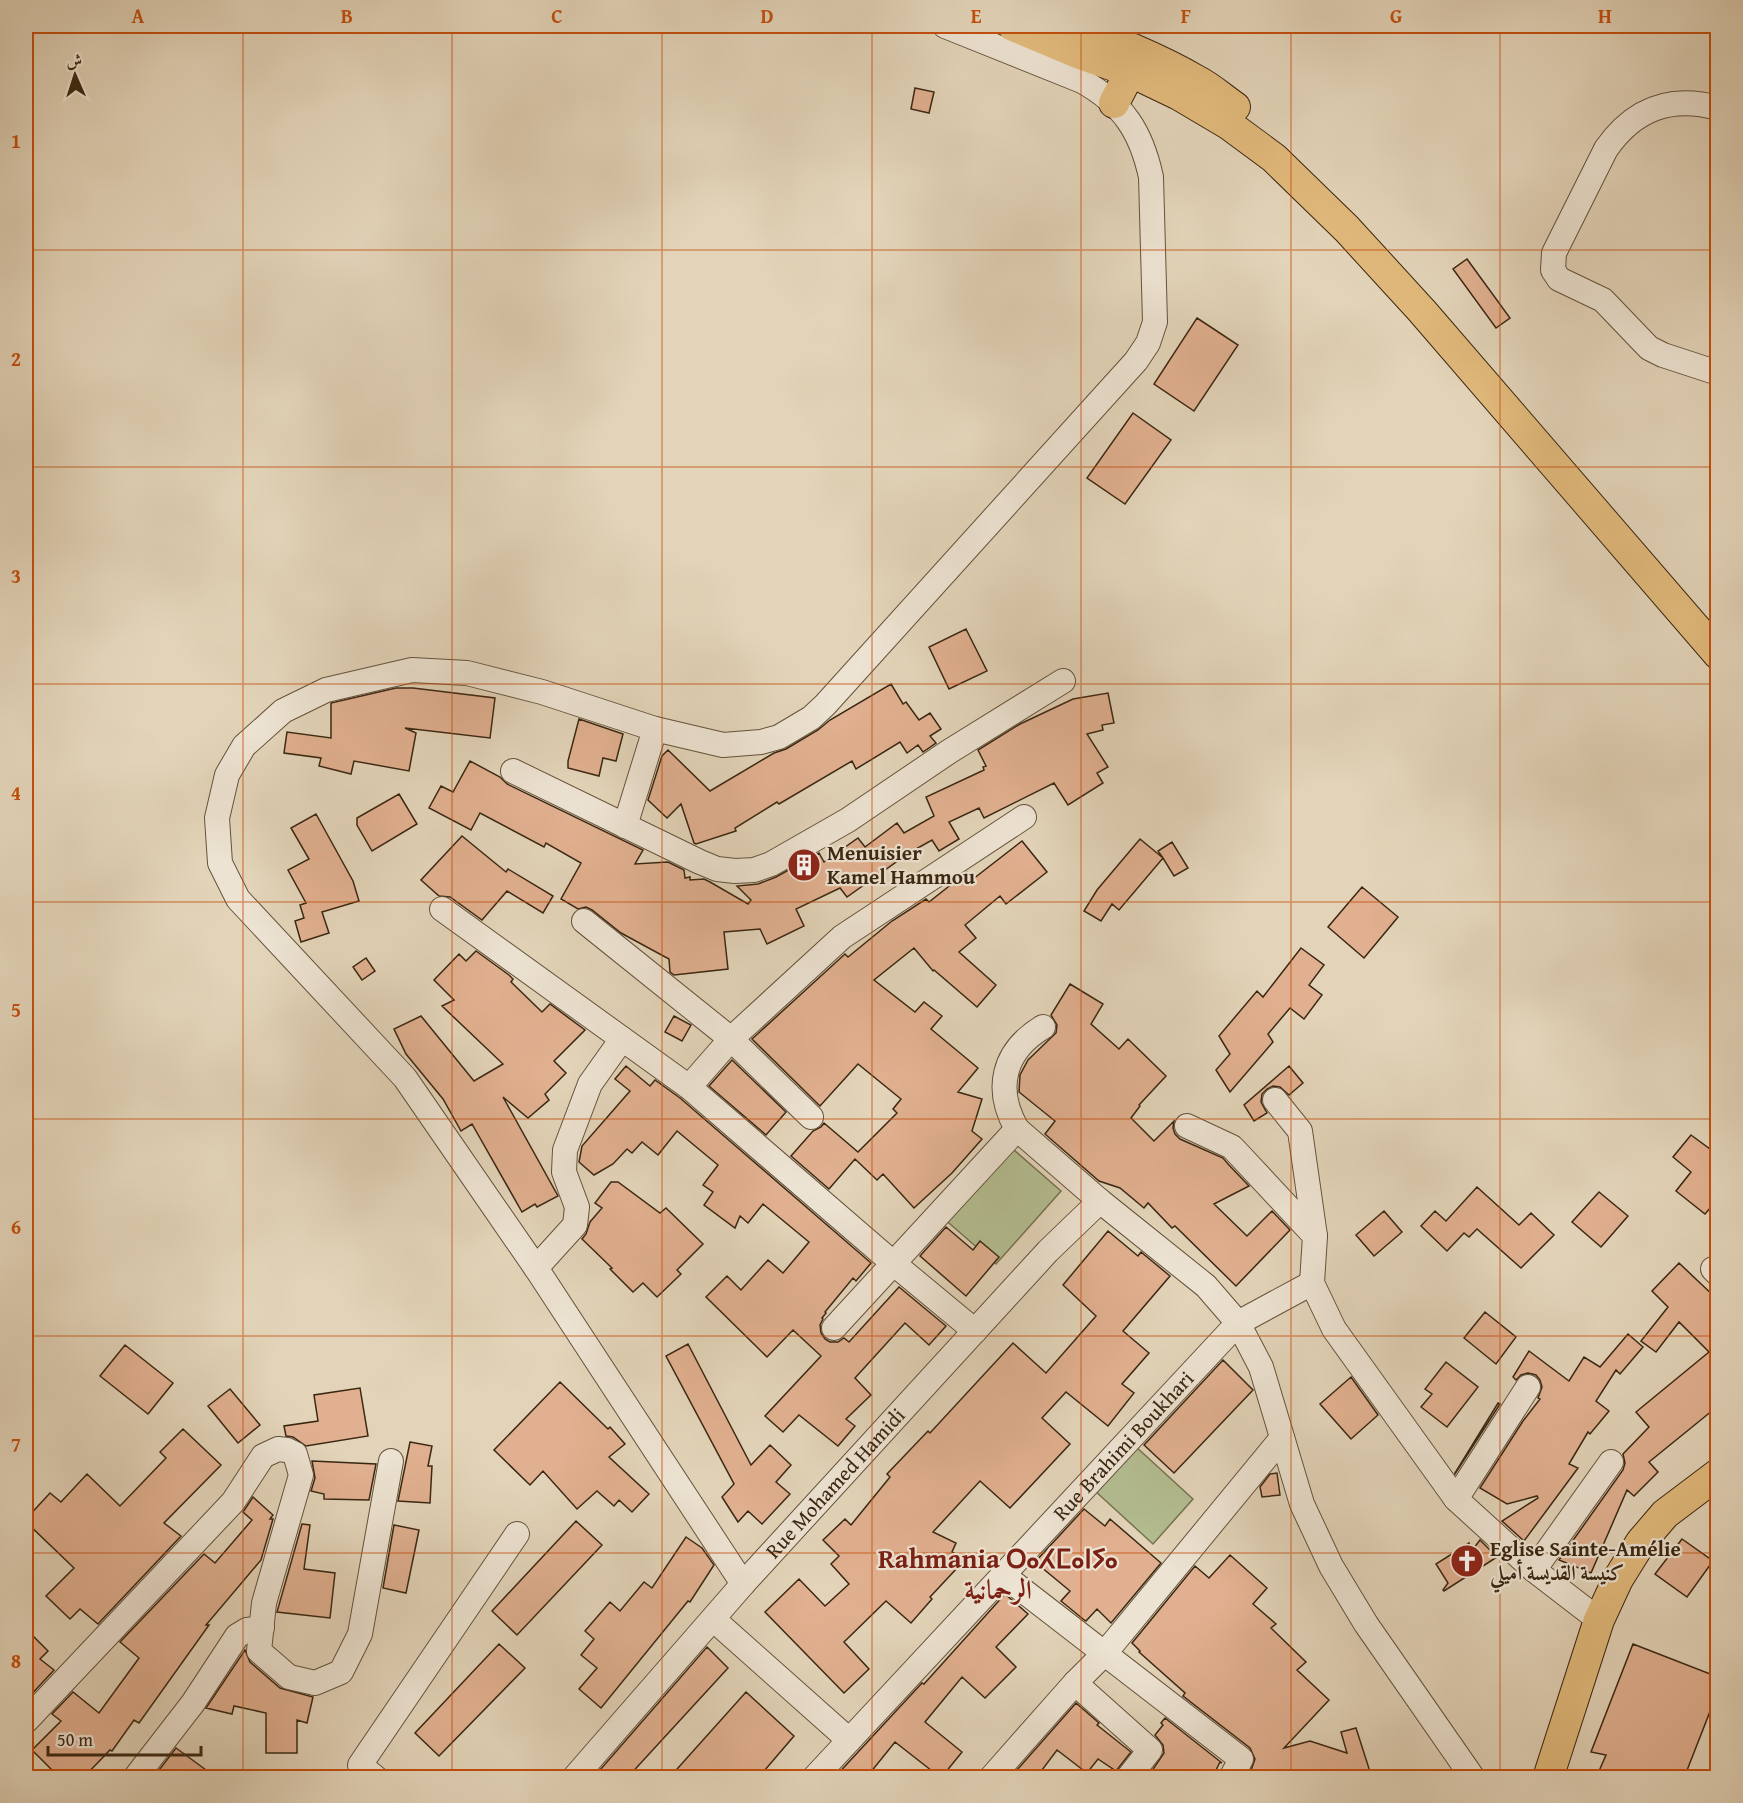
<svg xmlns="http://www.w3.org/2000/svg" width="1743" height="1803" font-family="'Gentium Book Plus',Amiri,'Noto Sans Tifinagh',serif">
<rect width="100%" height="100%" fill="#e3d4b9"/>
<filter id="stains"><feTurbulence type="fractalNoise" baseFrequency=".00333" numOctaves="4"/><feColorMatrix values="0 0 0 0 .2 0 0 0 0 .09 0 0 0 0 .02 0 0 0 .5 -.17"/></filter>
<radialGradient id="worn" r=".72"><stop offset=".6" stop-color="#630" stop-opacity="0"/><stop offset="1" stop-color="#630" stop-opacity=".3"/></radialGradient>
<path fill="#b3bd90" stroke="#767251" stroke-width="1.5" d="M1006,1143L1061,1191L996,1264L942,1217Z
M1134,1445L1193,1499L1153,1544L1094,1490Z"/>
<path fill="#e1b090" stroke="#3a2712" stroke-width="1.5" d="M915,88L934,92L929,113L911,109Z
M1467,259L1510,318L1496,328L1453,269Z
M1197,318L1238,345L1194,411L1154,384Z
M1133,413L1171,440L1125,504L1087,478Z
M966,629L987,671L949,689L929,647Z
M891,684L903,704L906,702L919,720L930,713L941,729L930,736L936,743L923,752L918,745L907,753L900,742L856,769L852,761L779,804L777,802L735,828L736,831L696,844L694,843L681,804L667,818L648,800L662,756L668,750L710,791L774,753L786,749L818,730L830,720Z
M396,688H413L495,698L490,738L405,728L416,733L409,771L354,761L351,774L319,766L321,758L284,753L287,732L331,738V703Z
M1108,693L1114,723L1102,725L1103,730L1087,734L1108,767L1097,773L1103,783L1068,805L1054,783L984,818L979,808L949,822L959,839L939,851L932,840L909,853L847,897L840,888L796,909L804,926L767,944L760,929L724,932L728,969L674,975L670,972L669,959L621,933L592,910L586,907L578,909L561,899L581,863L546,843L544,847L480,813L471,830L429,808L441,786L453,792L470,761L500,777L507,784L643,850L635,864L668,862L684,870L685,878L690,877V880L704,879L710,882L748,904L751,900L737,886L758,884L776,877L819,853L824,862L858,838L865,847L897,823L904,833L934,816L926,797L984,770L983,767L986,766L978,750L1020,724L1073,699Z
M579,719L623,734L616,761L603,758L599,776L568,768V761Z
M399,794L417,824L372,851L357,825V818Z
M316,814L353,881L359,901L322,912L329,933L301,942L295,921L304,918L300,905L306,903L288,870L309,859L291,828Z
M462,836L506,872L508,869L553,896L543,913L507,891L482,920L450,897L439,896L421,880Z
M1140,839L1163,858L1158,851L1172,842L1188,868L1174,876L1163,858L1119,910L1112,904L1101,921L1084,911L1097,890Z
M1022,841L1047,872L1006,904L1000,896L965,925L976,938L959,952L996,985L977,1007L934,970L933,971L914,948L874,980L915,1012L924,1002L942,1016L931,1029L978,1068L958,1092L982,1099L972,1131L982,1139L952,1173L914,1208L883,1174L877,1180L855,1159L829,1189L791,1156L813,1131L821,1127L824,1123L858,1152L897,1113L893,1109L901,1099L858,1064L820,1106L752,1039L845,954L848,957L892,921L926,899L929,902L967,872L973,879Z
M1362,887L1398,917L1364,958L1328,927Z
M1301,948L1324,965L1309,985L1322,995L1304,1019L1290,1008L1268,1034L1273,1042L1230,1092L1216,1070L1230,1054L1219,1036L1257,991L1263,997Z
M476,951L509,975L513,979L511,982L542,1012L550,1004L585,1030L554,1061L566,1073L545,1094L549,1100L528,1118L503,1097L558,1196L537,1207L535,1204L522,1212L472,1124L461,1131L443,1099L406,1054L394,1029L421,1016L474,1081L503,1064L442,1006L454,1000L434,980L459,954L466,961Z
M366,958L375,971L362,980L353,967Z
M1070,984L1103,1004L1091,1024L1119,1049L1128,1039L1166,1076L1139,1105L1140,1106L1131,1118L1154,1141L1174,1121L1173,1128L1175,1134L1180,1139L1223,1158L1228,1164L1249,1186L1214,1204L1247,1236L1272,1211L1290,1230L1236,1286L1175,1226L1172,1228L1148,1203L1144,1208L1120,1188L1099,1181L1045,1134L1055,1121L1019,1092L1020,1075L1028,1060L1056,1033L1057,1025L1051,1015Z
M674,1016L691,1025L682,1041L665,1032Z
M732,1060L786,1112L766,1135L709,1086Z
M626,1066L650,1086L655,1080L680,1098L871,1263L856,1281L853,1278L825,1312L826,1313L822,1318L823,1319L820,1325L821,1333L825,1339L830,1342H838L844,1338L849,1342L899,1287L946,1326L929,1345L905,1323L855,1378L871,1395L846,1419L855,1426L838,1446L799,1415L783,1432L765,1416L821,1356L793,1330L767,1357L706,1297L727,1276L741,1290L768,1260L783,1273L809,1242L763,1204L748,1223L740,1216L735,1228L704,1205L713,1192L703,1185L718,1165L677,1131L658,1155L642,1142L632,1153L627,1149L613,1164L594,1175L579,1162L582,1146L630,1091L615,1079Z
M1289,1066L1303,1083L1289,1095L1280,1087L1273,1086L1267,1089L1262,1094L1261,1102L1267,1113L1254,1121L1244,1105Z
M1691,1135L1718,1155V1199L1705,1214L1676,1191L1691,1172L1673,1157Z
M611,1182H618L660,1213L666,1208L703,1244L677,1270L681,1274L657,1297L643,1283L633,1292L610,1269L612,1268L582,1239L586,1234L590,1222L602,1208L595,1203Z
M1477,1187L1519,1225L1531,1213L1554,1235L1521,1268L1477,1229L1469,1237L1464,1233L1447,1251L1421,1226L1435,1211L1446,1221Z
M1599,1192L1628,1216L1601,1247L1572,1222Z
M1384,1211L1402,1232L1374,1256L1356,1235Z
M946,1227L973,1250L980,1241L999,1257L966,1296L920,1256Z
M1108,1231L1138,1256L1141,1252L1170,1276L1123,1331L1149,1353L1122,1384L1134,1393L1108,1426L1066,1392L1042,1418L1070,1444L1010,1508L980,1481L933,1532L956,1543L952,1552L964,1558L959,1566L930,1597L932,1599L911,1623L886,1601L844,1642L869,1669L844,1693L765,1612L799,1579L825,1606L849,1584L831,1564L839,1556L823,1540L845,1519L851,1525L890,1477L887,1474L928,1431L930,1433L1013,1343L1046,1373L1096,1316L1063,1285Z
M1679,1263L1718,1300V1406L1649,1462L1658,1472L1634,1496L1627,1490L1591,1573L1559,1560L1623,1470L1625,1463L1623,1454L1649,1427L1636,1412L1709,1352L1679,1322L1656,1352L1641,1341L1668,1307L1652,1291Z
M1485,1312L1516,1337L1496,1364L1464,1338Z
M1628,1334L1643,1347L1620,1374L1616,1370L1596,1401L1609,1411L1590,1434L1588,1432L1569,1464L1578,1468L1524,1541L1502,1521L1538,1498L1537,1496L1507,1504L1480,1488L1523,1421L1540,1399L1538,1398L1542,1387L1540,1380L1536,1375L1528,1373L1521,1375L1516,1380L1513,1377L1529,1351L1569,1381L1584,1357L1600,1367Z
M688,1344L751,1465L770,1445L791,1465L776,1482L790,1494L762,1524L748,1511L738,1522L722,1497L734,1484L666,1356Z
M125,1345L173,1383L148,1414L100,1376Z
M1223,1360L1253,1390L1174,1473L1144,1445Z
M1446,1362L1478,1387L1447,1427L1421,1407L1432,1394L1425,1389Z
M1351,1377L1378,1415L1351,1439L1320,1404Z
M560,1382L608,1429L610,1427L625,1444L609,1457L649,1494L632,1512L619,1500L614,1506L597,1491L577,1509L543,1471L530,1485L494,1450Z
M360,1388L368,1436L306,1446L293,1437L286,1436L284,1426L318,1421L314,1395Z
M230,1389L260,1425L238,1443L208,1406Z
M1498,1403L1500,1404L1455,1474V1473Z
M183,1429L221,1465L164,1523L181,1536L98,1624L80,1609L70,1619L46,1596L74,1568L26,1522V1519L50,1493L61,1502L87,1474L120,1506L166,1458L160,1452Z
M410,1442L432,1446L428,1466H432L430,1503L398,1501Z
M312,1461L376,1464L369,1500L324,1499V1494L311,1491L315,1478Z
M1277,1473L1280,1495L1262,1497L1260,1487L1270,1474Z
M253,1497L273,1515L270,1519H273L261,1560L206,1625H209L139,1723L134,1720L112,1751L110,1750L83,1778H60L32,1750L61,1721L52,1714L73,1692L99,1713L139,1658L120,1642L204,1554L215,1563L252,1520L243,1512Z
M1084,1509L1105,1526L1110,1519L1161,1563L1111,1623L1097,1609L1086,1621L1083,1619L1061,1601L1070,1591L1035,1562Z
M576,1521L602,1545L517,1635L492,1611Z
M302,1524L310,1525L304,1569L335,1573L330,1618L277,1612Z
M394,1525L419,1530L406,1593L383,1588Z
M686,1537L702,1548L714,1565L690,1602L688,1601L601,1708L579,1689L597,1668L581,1655L594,1639L585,1631L610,1602L620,1611L644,1582L652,1588Z
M1682,1539L1713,1561L1687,1597L1655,1574Z
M1480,1540L1497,1557L1444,1591L1443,1590L1448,1583L1436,1564L1469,1543L1471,1552Z
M1230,1555L1267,1588L1253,1604L1276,1624L1271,1628L1306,1662L1297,1670L1329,1700L1284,1748L1310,1741L1347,1753L1341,1732L1356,1728L1372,1778H1263L1250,1773L1255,1759L1250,1748L1183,1696L1185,1693L1139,1652L1140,1651L1132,1643L1195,1566L1209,1578Z
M1005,1594L1028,1614L996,1647L1016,1667L985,1698L962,1677L925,1722L962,1752L941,1778L895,1742L866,1778H834L922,1683L924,1684Z
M26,1629L48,1651L40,1659L54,1670L29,1697L26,1694Z
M499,1644L525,1668L439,1756L415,1733Z
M1633,1644L1718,1677V1691L1684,1778H1596L1606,1755L1591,1752Z
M707,1647L728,1668L627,1778H593Z
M245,1650L250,1662L280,1688L313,1697L307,1723L297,1720V1753H266V1713L234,1706L232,1714L206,1708Z
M746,1692L794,1736L758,1778H669Z
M1076,1703L1099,1723L1097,1725L1131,1752L1116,1771L1098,1759L1087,1773L1057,1750L1036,1778H1010Z
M1165,1718L1222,1763L1220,1762L1212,1778H1147L1164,1753L1163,1745L1155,1735L1163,1725L1161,1723Z
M176,1748L217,1778H153Z"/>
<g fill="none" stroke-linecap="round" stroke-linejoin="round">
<defs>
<g id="minor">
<path d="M1718,108C1670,95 1634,109 1606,149L1554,253L1553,270L1559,279L1603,300L1649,348L1663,355L1718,373"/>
<path d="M513,771L700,862L717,869L735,871L754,870L771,864L848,820L950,751L1063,681"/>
<path d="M625,826L655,729"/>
<path d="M442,909L689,1087L893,1263L975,1331"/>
<path d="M584,921L731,1039L811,1117"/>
<path d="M1043,1027C1003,1051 994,1089 1017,1129L1100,1201L1206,1286L1238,1323L1261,1367L1302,1504L1331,1566L1366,1624L1473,1778"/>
<path d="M689,1087L731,1039L842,937L1024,817"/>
<path d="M1275,1100L1300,1131L1315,1236"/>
<path d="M1187,1126L1232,1147L1315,1236L1312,1283L1334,1329L1456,1499L1534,1570L1599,1620"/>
<path d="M536,1268L575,1225L577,1207L564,1172L565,1150L590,1084L622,1039"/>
<path d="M1713,1269L1718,1274"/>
<path d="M834,1328L1017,1129"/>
<path d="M1456,1499L1528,1387"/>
<path d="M1534,1570L1611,1462"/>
<path d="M1003,1575L1241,1759L1231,1778"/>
<path d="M743,1584L536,1268L405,1078L238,899L220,863L217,818L227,775L244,746L283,711L326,690L412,670L467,673L542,692L655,729L723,745L761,742L779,737L811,718L825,705L1136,361L1148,343L1155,322L1151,177C1141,131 1123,104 1082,81L945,26"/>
<path d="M713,1619L849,1740"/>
<path d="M1075,1683L1150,1750L1128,1778"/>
<path d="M26,1721L233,1502L263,1456L278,1449L287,1450L295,1454L301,1475L264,1603L259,1651L289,1677L315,1683L341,1672L360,1634L391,1461"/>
<path d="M135,1778L193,1703L237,1636L247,1630L262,1628"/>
<path d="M376,1778L360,1765L517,1534"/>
<path id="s1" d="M574,1778L743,1584L1048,1251L1100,1201"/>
<path id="s2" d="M814,1778L1238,1323L1312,1283"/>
<path d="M991,1778L1075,1683L1105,1653L1282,1438"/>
</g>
<path id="major" d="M1013,26L1075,52L1131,72L1179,95L1228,124L1274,158L1347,229L1422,311L1718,654
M1076,26C1117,42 1158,58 1196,80C1210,87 1222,98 1235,107
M1114,103L1139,55
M1548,1778L1599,1620L1618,1579L1641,1542L1665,1514L1718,1474"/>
</defs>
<use href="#minor" stroke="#64523c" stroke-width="26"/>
<use href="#major" stroke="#3a2712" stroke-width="32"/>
<use href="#minor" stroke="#ede3d2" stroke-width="24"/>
<use href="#major" stroke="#e2ba7c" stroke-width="30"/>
</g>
<path fill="none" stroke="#c54f0d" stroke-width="1.5" stroke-opacity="0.55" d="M243,26V1778M452,26V1778M662,26V1778M872,26V1778M1081,26V1778M1291,26V1778M1500,26V1778M26,250H1718M26,467H1718M26,684H1718M26,902H1718M26,1119H1718M26,1336H1718M26,1553H1718"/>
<defs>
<symbol id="building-disc" viewBox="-11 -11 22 22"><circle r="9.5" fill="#8f2418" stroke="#ede3d2"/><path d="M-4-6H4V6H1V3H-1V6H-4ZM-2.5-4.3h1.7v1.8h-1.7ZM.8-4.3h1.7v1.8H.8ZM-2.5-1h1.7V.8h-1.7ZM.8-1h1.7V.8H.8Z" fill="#fff"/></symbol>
<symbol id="church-disc" viewBox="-11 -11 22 22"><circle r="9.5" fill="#8f2418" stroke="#ede3d2"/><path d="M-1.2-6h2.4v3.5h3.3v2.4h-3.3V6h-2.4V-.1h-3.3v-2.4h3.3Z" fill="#fff"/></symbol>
</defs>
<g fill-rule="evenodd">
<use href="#building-disc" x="785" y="846" width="38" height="38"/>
<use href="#church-disc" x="1448" y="1542" width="38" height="38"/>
</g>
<g text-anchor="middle" stroke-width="4.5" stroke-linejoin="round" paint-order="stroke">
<g font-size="21" font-weight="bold" fill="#3a2712" stroke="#ede3d2" text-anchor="start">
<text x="827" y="860">Menuisier<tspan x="827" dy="24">Kamel Hammou</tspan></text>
<text x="1490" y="1556">Eglise Sainte-Amélie<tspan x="1490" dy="24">كنيسة القديسة أميلي</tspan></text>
</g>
<g font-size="21" fill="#3a2712" stroke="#ede3d2">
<text dy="7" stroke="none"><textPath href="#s2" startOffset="454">Rue Brahimi Boukhari</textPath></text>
<text dy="7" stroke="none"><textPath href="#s1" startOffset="394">Rue Mohamed Hamidi</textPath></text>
</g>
<g font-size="27" font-weight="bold" fill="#7a1f14" stroke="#ede3d2">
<text x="998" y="1568">Rahmania ⵔⴰⵃⵎⴰⵏⵢⴰ<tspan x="998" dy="31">الرحمانية</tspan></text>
</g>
</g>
<rect width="1743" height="1803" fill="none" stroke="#e3d4b9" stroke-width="66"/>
<g transform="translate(75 75) rotate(357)" stroke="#ede3d2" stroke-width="4.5" paint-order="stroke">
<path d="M0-4.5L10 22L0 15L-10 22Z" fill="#3a2712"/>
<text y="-9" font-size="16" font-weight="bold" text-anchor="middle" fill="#3a2712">ش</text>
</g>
<path d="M48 1746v9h153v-9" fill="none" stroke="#3a2712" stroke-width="3"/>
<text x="57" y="1746" font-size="18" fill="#3a2712" stroke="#ede3d2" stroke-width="4.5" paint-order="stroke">50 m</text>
<rect x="33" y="33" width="1677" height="1737" fill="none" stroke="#c54f0d" stroke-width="2"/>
<g font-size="20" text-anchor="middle" font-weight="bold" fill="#c54f0d">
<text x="138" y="23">A</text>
<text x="347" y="23">B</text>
<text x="557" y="23">C</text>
<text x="767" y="23">D</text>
<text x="976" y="23">E</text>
<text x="1186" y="23">F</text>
<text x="1396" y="23">G</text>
<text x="1605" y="23">H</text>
<text x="16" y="148">1</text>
<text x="16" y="366">2</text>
<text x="16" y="583">3</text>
<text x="16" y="800">4</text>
<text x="16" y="1017">5</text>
<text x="16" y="1234">6</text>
<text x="16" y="1451">7</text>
<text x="16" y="1668">8</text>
</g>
<rect width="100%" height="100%" filter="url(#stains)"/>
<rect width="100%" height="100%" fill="url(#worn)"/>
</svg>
